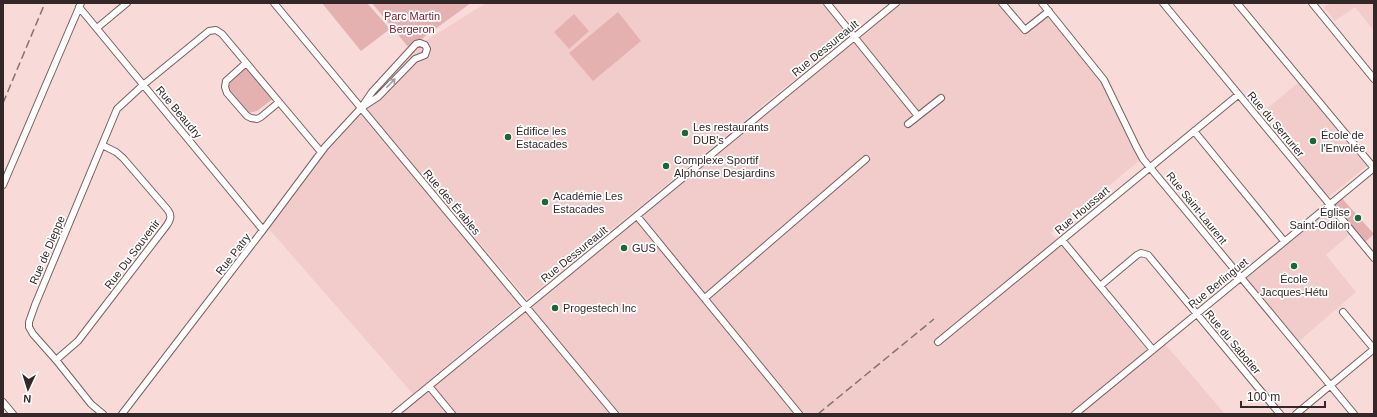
<svg xmlns="http://www.w3.org/2000/svg" width="1377" height="417" font-family="Arial,sans-serif">
<rect width="100%" height="100%" fill="#f8dad9"/>
<path fill="#f2cccb" d="M486,3H826L851,33L527,299L362,104L419,45Z
M893,3H1000L1025,33L1047,14L1100,77L1139,161L1051,233L1061,244L1151,355L1165,344L1225,414H394Z
M1330,3H1374V31L1355,7L1335,21L1324,7Z
M1299,82L1368,165L1326,199L1258,116Z
M361,107L524,301L413,394L269,229L318,153Z
M1326,203L1350,234L1326,255L1356,292L1297,343L1241,277Z"/>
<path fill="#e4b1b0" d="M322,3H367L390,29L361,51Z
M372,3H471L409,48Z
M618,12L641,41L593,81L569,53Z
M574,14L589,31L569,49L554,32Z
M246,63L274,98L257,111L248,113C237,105 226,93 225,79Z
M1338,194L1374,234L1363,244L1328,201Z"/>
<g fill="none" stroke-linecap="round" stroke-linejoin="round">
<defs>
<path id="minor" d="M274,3L615,414
M827,3L918,116
M1002,3L1025,30L1049,11
M1042,3L1104,80L1136,146L1143,159L1354,414
M1163,3L1374,258
M1237,3L1374,168
M1312,3L1374,79
M79,7L263,230
M97,28L127,3
M246,63L226,81L225,87L227,93L247,116L251,118L257,119L261,117L279,102
M908,124L941,98
M1194,131L1284,241
M3,185L81,3
M637,216L799,414
M1062,240L1153,350
M1100,286L1137,255L1141,253L1148,255L1280,414
M705,298L866,159
M1343,312L1374,349
M938,342L1238,95
M56,360L78,341L167,225C171,219 172,215 167,209L123,158L116,152L102,145
M429,386L452,414
M3,402L13,414
M103,414L91,404L56,360L33,334L29,327V322L35,305L117,109L143,85L209,31L216,30L222,34L321,152
M122,414L263,230L325,147L361,108L372,92L416,44L420,43L425,45L427,49L425,55L415,59L378,97L361,108
M395,414L896,3
M1075,414L1374,168
M1296,414L1374,349"/>
</defs>
<use href="#minor" stroke="#79605f" stroke-width="8"/>
<use href="#minor" stroke="#fff" stroke-width="6"/>
<path stroke="#857271" stroke-width="1.5" stroke-dasharray="8 4" stroke-linecap="butt" d="M3,103L45,3
M818,414L934,319"/>
</g>
<defs><path id="oneway-shaft" d="M-6 0H5M1.5-3L5.5 0L1.5 3" fill="none" stroke-width="1.6" stroke-linecap="round" stroke-linejoin="round"/></defs>
<use stroke="#a39e9e" href="#oneway-shaft" transform="translate(391 83) rotate(-46)"/>
<g fill="#196938" stroke="#fff" stroke-width="1.5">
<circle cx="685" cy="133" r="4"/>
<circle cx="508" cy="137" r="4"/>
<circle cx="1313" cy="141" r="4"/>
<circle cx="666" cy="166" r="4"/>
<circle cx="545" cy="202" r="4"/>
<circle cx="1358" cy="218" r="4"/>
<circle cx="624" cy="248" r="4"/>
<circle cx="1294" cy="266" r="4"/>
<circle cx="555" cy="308" r="4"/>
</g>
<g text-anchor="middle" stroke-width="3.5" stroke-linejoin="round" paint-order="stroke">
<g font-size="11" fill="#7a1d28" stroke="#fff">
<text x="412" y="20">Parc Martin<tspan x="412" dy="13">Bergeron</tspan></text>
</g>
<g font-size="11" fill="#332827" stroke="#fff">
<text transform="translate(825 48) rotate(-39)" y="4">Rue Dessureault</text>
<text transform="translate(179 112) rotate(50)" y="4">Rue Beaudry</text>
<text transform="translate(1276 124) rotate(50)" y="4">Rue du Serrurier</text>
<text transform="translate(452 202) rotate(50)" y="4">Rue des Érables</text>
<text transform="translate(1197 208) rotate(51)" y="4">Rue Saint-Laurent</text>
<text transform="translate(1082 210) rotate(-40)" y="4">Rue Houssart</text>
<text transform="translate(47 250) rotate(-67)" y="4">Rue de Dieppe</text>
<text transform="translate(132 254) rotate(-53)" y="4">Rue Du Souvenir</text>
<text transform="translate(233 254) rotate(-52)" y="4">Rue Patry</text>
<text transform="translate(574 254) rotate(-39)" y="4">Rue Dessureault</text>
<text transform="translate(1218 283) rotate(-39)" y="4">Rue Berlinguet</text>
<text transform="translate(1233 342) rotate(50)" y="4">Rue du Sabotier</text>
</g>
<g font-size="11" fill="#332827" stroke="#fff" text-anchor="start">
<text x="693" y="131">Les restaurants<tspan x="693" dy="13">DUB's</tspan></text>
<text x="516" y="135">Édifice les<tspan x="516" dy="13">Estacades</tspan></text>
<text x="1321" y="139">École de<tspan x="1321" dy="13">l'Envolée</tspan></text>
<text x="674" y="164">Complexe Sportif<tspan x="674" dy="13">Alphonse Desjardins</tspan></text>
<text x="553" y="200">Académie Les<tspan x="553" dy="13">Estacades</tspan></text>
<text x="1350" y="216" text-anchor="end">Église<tspan x="1350" dy="13">Saint-Odilon</tspan></text>
<text x="632" y="252">GUS</text>
<text x="1294" y="283" text-anchor="middle">École<tspan x="1294" dy="13">Jacques-Hétu</tspan></text>
<text x="563" y="312">Progestech Inc</text>
</g>
</g>
<rect width="1377" height="417" fill="none" stroke="#332827" stroke-width="8"/>
<g transform="translate(28 389) rotate(184)" stroke="#ffffff" stroke-width="3" paint-order="stroke">
<path d="M0-3L7 15L0 10L-7 15Z" fill="#332827"/>
<text y="-6" font-size="11" font-weight="bold" text-anchor="middle" fill="#332827">N</text>
</g>
<path d="M1241 401v6h84v-6" fill="none" stroke="#332827" stroke-width="2"/>
<text x="1247" y="401" font-size="12" fill="#332827" stroke="#ffffff" stroke-width="3" paint-order="stroke">100 m</text>
</svg>
